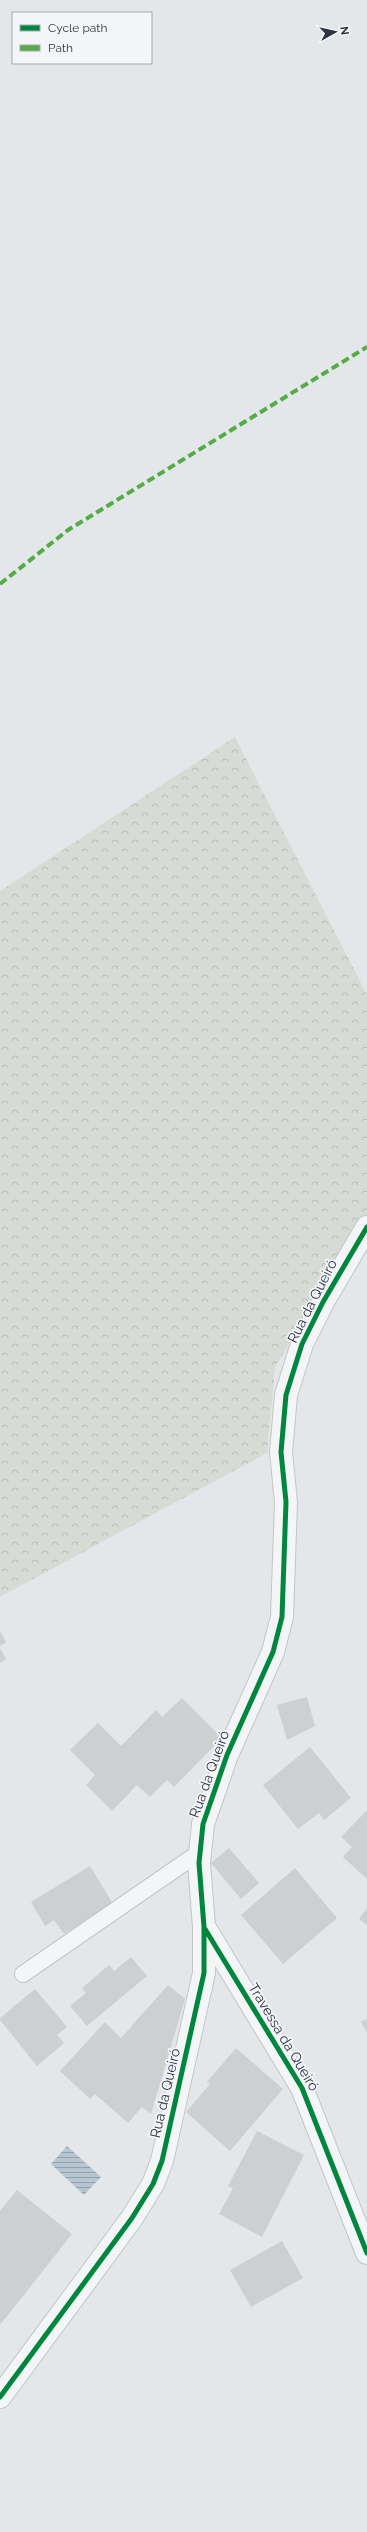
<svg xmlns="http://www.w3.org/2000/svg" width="367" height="2532" font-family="Raleway,sans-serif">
<defs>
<pattern id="forest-crowns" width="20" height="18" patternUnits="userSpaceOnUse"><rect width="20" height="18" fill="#d6dcd5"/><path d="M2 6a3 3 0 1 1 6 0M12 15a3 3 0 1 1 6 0" fill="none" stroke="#b8bdb8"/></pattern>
<pattern id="water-rules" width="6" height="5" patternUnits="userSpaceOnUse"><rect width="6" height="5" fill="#b6c5d1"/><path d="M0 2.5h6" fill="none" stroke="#94a1ab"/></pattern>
</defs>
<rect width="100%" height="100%" fill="#e4e7e9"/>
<path fill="url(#forest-crowns)" d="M235,737L367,995V1218L275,1367L267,1453L0,1597V891Z"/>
<path fill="url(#water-rules)" d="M67,2146L101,2177L84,2195L51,2164Z"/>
<path fill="#cdcfd1" d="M0,1631L6,1642L0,1646Z
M0,1648L6,1659L0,1663Z
M307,1697L315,1726L287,1740L277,1705Z
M182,1698L222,1738L174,1787L167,1780L150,1797L137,1785L112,1811L86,1785L95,1775L70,1750L98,1723L121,1746L156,1710L162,1717Z
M310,1747L351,1798L324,1820L319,1813L298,1829L263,1785Z
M367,1810V1879L343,1857L352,1847L341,1837Z
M229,1848L259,1883L241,1899L211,1863Z
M90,1866L113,1904L64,1934L54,1920L45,1926L31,1902Z
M295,1868L337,1918L283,1964L241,1915Z
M367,1908V1925L359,1919Z
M131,1957L147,1976L87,2026L70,2006L86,1993L82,1988L109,1965L114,1971Z
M168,1985L185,1999L151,2114L142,2107L128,2123L95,2094L90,2099L60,2071L105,2022L121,2038Z
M35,1989L67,2027L57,2035L64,2043L37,2066L0,2020V2018Z
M367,2019V2033L361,2022Z
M236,2048L283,2089L230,2151L186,2112L210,2084L207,2082Z
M257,2131L304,2155L262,2237L219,2214L233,2188L228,2186Z
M17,2190L72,2234L0,2325V2211Z
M282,2241L303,2278L251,2307L230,2270Z"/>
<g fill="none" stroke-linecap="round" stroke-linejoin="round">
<defs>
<path id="lane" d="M23,1974L200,1852"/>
<path id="street" d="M205,1928L302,2088L367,2253
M0,2397L132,2218L153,2184L162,2161L204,1973V1927L199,1863L203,1824L227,1755L273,1652L282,1617L286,1502L281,1452L286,1395L302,1344L323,1302L367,1227"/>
</defs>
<use href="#lane" stroke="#c3c5c7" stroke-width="18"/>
<use href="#street" stroke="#c3c5c7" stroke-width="24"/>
<use href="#lane" stroke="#f4f5f6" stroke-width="16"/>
<use href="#street" stroke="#f4f5f6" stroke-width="22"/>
<path stroke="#54ac46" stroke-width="4" stroke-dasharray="8 4" stroke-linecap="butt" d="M0,584L68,530L367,347"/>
<defs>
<path id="cycleway" d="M205,1929L302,2088L367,2253
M0,2397L132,2218L153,2184L162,2161L204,1973V1927L199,1863L203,1824L227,1755L273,1652L282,1617L286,1502L281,1452L286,1395L302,1344L323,1302L367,1227"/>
</defs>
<use href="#cycleway" stroke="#f3f5f8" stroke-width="8"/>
<use href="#cycleway" stroke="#00873e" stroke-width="5"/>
</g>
<g text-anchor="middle" stroke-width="3.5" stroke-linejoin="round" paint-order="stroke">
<g font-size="14" fill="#2d3541" stroke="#f3f5f8">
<text transform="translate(312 1301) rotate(-63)" y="5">Rua da Queiró</text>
<text transform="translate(209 1774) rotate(-70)" y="5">Rua da Queiró</text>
<text transform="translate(284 2037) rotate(59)" y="5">Travessa da Queiró</text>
<text transform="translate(165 2093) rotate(-77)" y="5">Rua da Queiró</text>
</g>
</g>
<rect x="12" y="12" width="140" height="52" fill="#f3f5f8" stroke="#a4a8af"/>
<rect x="20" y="25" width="20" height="6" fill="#00873e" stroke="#a4a8af"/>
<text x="48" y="32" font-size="12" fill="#2d3541">Cycle path</text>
<rect x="20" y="45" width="20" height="6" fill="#54ac46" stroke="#a4a8af"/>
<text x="48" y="52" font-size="12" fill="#2d3541">Path</text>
<g transform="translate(335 32) rotate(82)" stroke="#f3f5f8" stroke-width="3" paint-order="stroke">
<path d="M0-3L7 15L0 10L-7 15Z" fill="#2d3541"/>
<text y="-6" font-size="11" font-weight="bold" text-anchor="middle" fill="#2d3541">N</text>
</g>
</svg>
